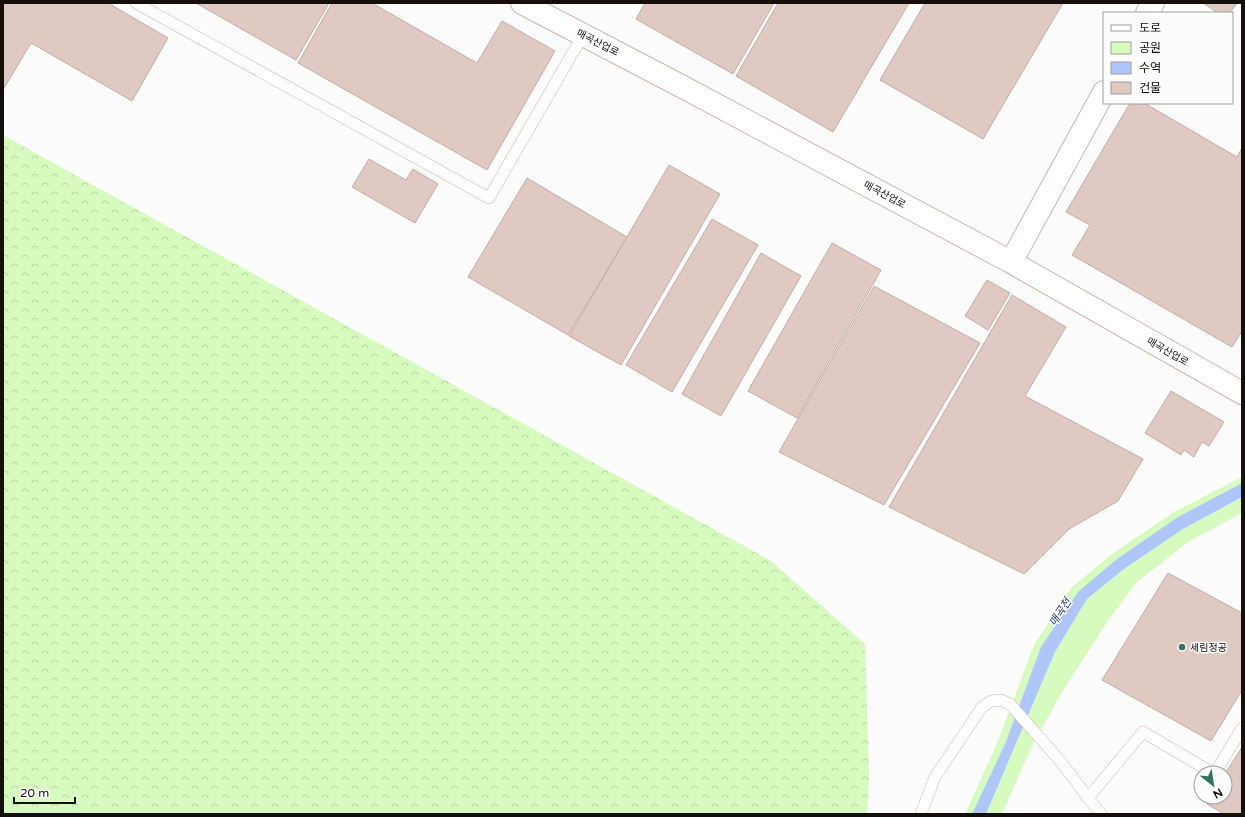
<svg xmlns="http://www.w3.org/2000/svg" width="1245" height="817" font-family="'Varela Round','Noto Sans KR',sans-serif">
<defs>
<pattern id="forest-crowns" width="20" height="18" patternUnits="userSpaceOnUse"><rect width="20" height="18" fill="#d7fabe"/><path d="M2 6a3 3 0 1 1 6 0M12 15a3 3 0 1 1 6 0" fill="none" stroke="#b8d5a2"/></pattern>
</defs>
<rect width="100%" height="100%" fill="#fcfcfc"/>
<path fill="#d7fabe" d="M1242,477V483L1178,517L1117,559L1041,647L1005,744L972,814H965L998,741L1034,645L1071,588L1112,554L1174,512Z
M1242,497V513L1188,542L1137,582L1109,619L1062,692L1032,746L1002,814H986L1055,652L1087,599L1124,569L1183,529Z"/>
<path fill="url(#forest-crowns)" d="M3,135L771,561L865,644L869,778L867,814H3Z"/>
<path fill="#aec6f9" d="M1242,483V497L1183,529L1124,569L1087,599L1055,652L986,814H972L1005,744L1041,647L1078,592L1117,559L1178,517Z"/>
<path fill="#e1c9c3" stroke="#c4aca6" d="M3,3H108L168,38L132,101L31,43L3,90Z
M196,3H329L296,60Z
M332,3H372L477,63L502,21L555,51L487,170L298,63Z
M645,3H774L733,74L636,19Z
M778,3H909L833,132L736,76Z
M925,3H1063L983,139L880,80Z
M1203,3H1237L1230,13H1218Z
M1130,103H1144L1237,157L1242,148V331L1232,347L1072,255L1090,225L1066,212Z
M369,159L406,180L413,169L438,184L415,223L352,187Z
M669,165L720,194L621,365L569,336Z
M527,178L627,237L568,335L468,277Z
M712,219L758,245L672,392L626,365Z
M832,243L881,270L797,418L748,391Z
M761,253L801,276L721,416L682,394Z
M987,280L1010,293L988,330L965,316Z
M874,286L980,343L884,505L779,452Z
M1012,295L1066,327L1025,396L1143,459L1118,501L1069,529L1024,574L889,507Z
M1171,391L1224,422L1209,446L1202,442L1194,457L1184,450L1181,455L1145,433Z
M1168,573L1242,613V690L1211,741L1102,680Z
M1242,747V814H1224L1207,804L1211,797H1225V774Z"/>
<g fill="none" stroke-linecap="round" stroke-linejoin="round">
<defs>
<path id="service" d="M136,3L489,198L583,35
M1215,773L1242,728
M921,814L935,777L982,707L991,701L1001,700L1010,704L1061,762L1088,798
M1101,814L1088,798L1143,732L1213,773"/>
<path id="minor" d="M522,3L681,86L1011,262L1242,393
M1147,13L1153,3
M1011,262L1104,92"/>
</defs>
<use href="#service" stroke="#ccb7ac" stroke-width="12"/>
<use href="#minor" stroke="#ccb7ac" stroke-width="24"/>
<use href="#service" stroke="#fff" stroke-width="11"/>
<use href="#minor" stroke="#fff" stroke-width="22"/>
</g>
<circle fill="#347361" stroke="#fcfcfc" stroke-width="1.5" cx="1182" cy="647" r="4"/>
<g text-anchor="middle" stroke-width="3" stroke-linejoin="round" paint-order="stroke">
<g font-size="10" fill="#150e0b" stroke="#fcfcfc">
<text transform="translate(598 42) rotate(27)" y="4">매곡산업로</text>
<text transform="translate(885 194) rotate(28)" y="4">매곡산업로</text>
<text transform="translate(1168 351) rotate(30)" y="4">매곡산업로</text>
</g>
<g font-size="10" fill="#150e0b" stroke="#fcfcfc" text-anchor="start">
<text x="1190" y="651">세림정공</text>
</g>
<g font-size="11" font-style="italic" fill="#1c387f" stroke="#fcfcfc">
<text transform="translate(1060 612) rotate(-57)" y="4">매곡천</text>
</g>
</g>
<rect width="1245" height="817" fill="none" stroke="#150e0b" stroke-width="8"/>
<rect x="1103" y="12" width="130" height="92" fill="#fcfcfc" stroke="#a09d9c"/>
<rect x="1111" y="25" width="20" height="6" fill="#ffffff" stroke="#a09d9c"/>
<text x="1139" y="32" font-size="12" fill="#150e0b">도로</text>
<rect x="1111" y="42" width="20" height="12" fill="#d7fabe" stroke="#a09d9c"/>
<text x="1139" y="52" font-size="12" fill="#150e0b">공원</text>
<rect x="1111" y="62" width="20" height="12" fill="#aec6f9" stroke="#a09d9c"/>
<text x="1139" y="72" font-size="12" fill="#150e0b">수역</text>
<rect x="1111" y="82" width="20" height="12" fill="#e1c9c3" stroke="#a09d9c"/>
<text x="1139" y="92" font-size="12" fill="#150e0b">건물</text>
<g transform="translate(1213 785) rotate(150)"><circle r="19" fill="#fcfcfc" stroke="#a09d9c"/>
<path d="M0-3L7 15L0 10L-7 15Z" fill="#347361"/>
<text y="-6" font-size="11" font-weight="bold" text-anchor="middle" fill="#150e0b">N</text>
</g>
<path d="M14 797v6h61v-6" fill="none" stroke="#150e0b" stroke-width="2"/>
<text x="20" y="797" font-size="12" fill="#150e0b" stroke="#fcfcfc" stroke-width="3" paint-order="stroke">20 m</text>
</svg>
